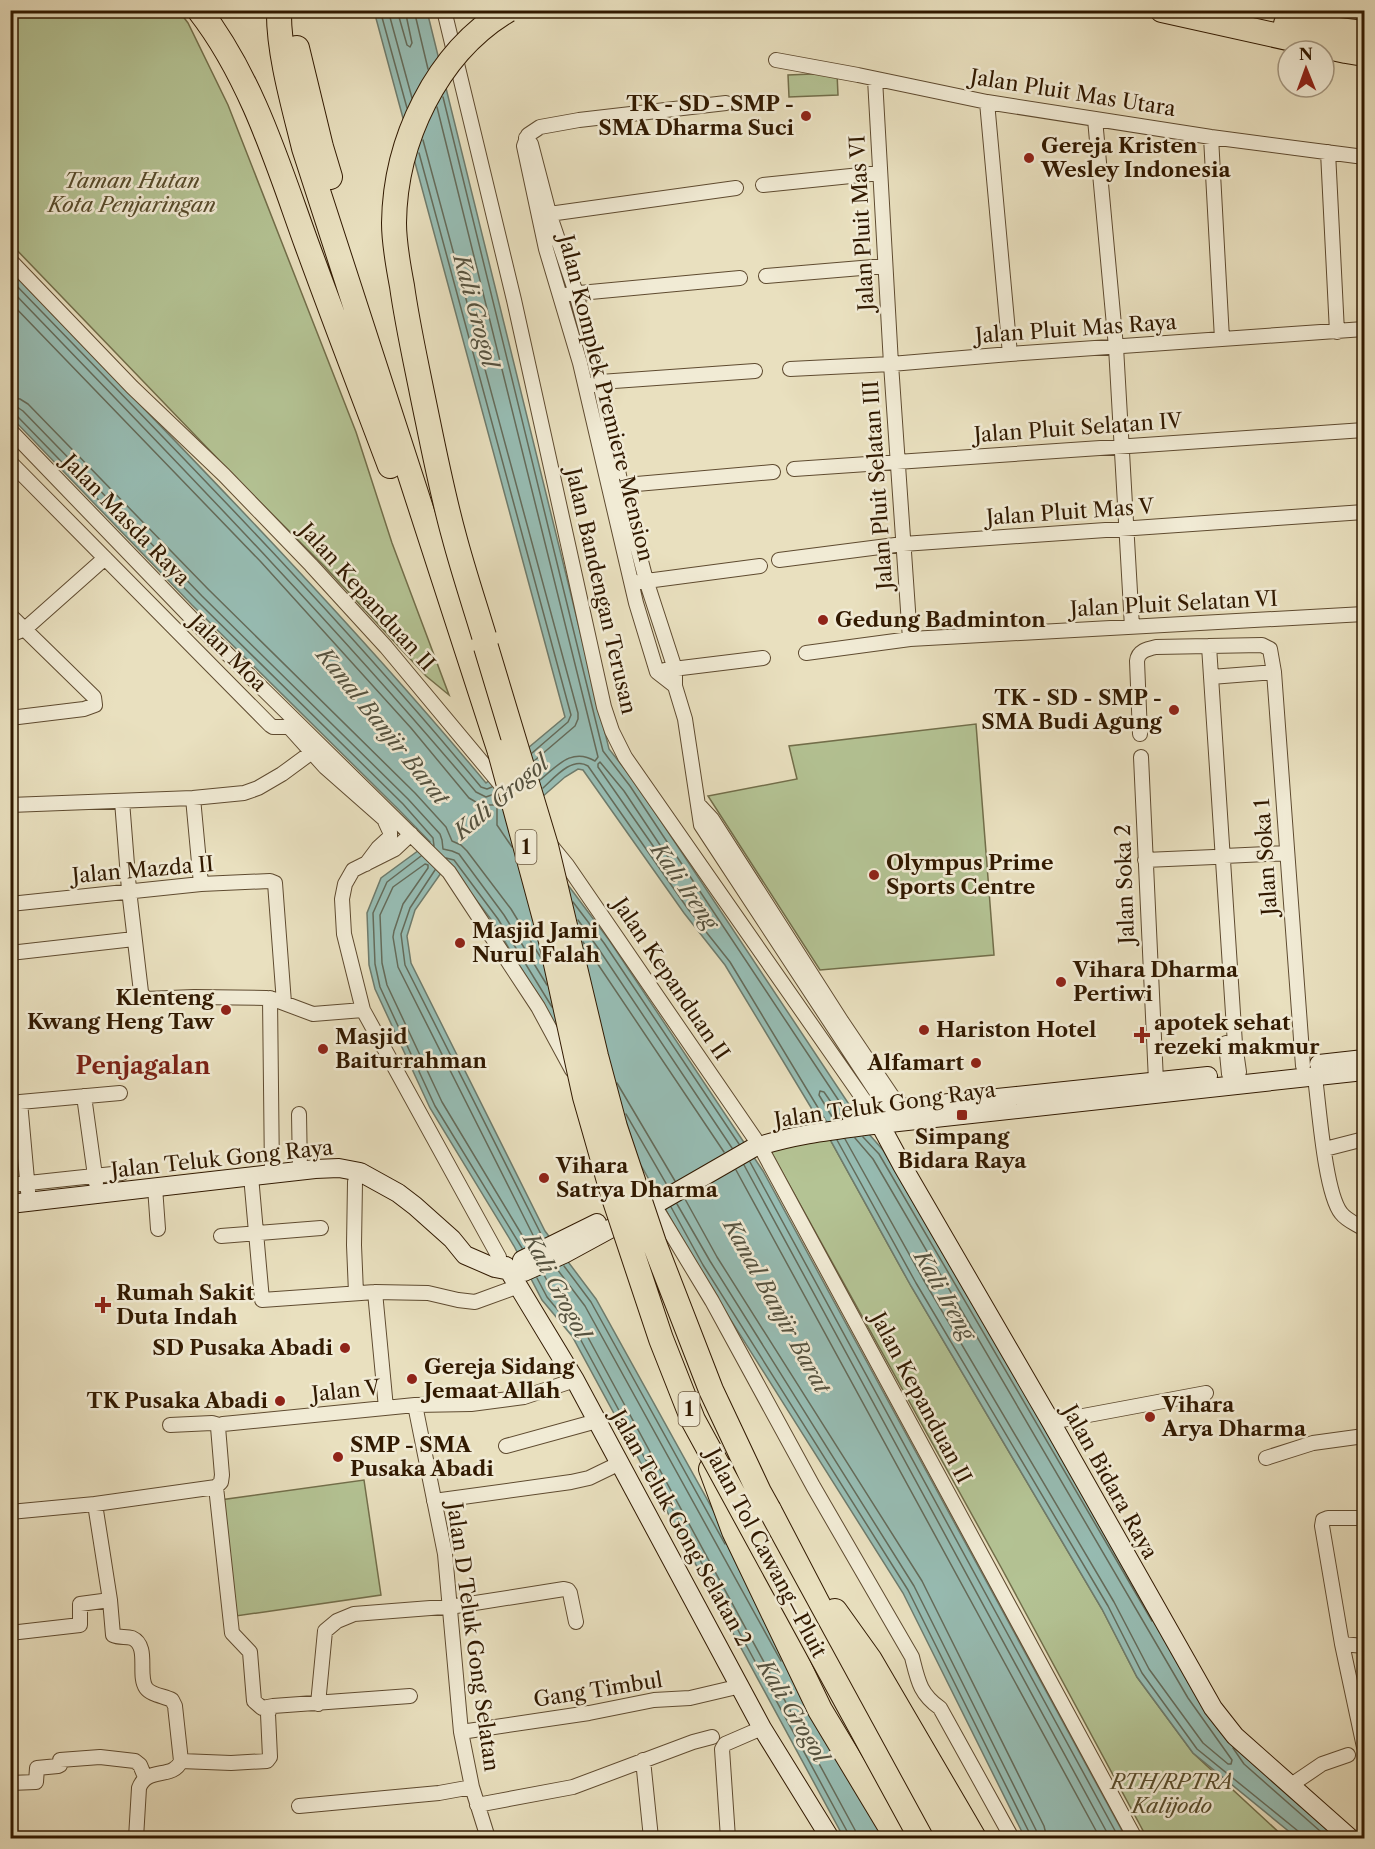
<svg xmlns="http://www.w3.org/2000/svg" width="1375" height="1849" font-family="'Libre Caslon Text',serif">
<rect width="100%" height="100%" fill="#e9e0bf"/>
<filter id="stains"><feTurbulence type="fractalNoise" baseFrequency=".00333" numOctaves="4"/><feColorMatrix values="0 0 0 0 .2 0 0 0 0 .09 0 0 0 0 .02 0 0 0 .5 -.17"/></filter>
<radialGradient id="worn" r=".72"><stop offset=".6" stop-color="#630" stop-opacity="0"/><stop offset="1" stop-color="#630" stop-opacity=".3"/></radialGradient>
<path fill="#b4c394" stroke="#726e4a" stroke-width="1.5" d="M11,11H179L188,23L228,105L356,432L392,543L449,695L426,676L325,567L243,485L11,244Z
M837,73L838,95L789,97L788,75Z
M976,724L994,955L820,970L708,796L797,779L789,746Z
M827,1134L911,1286L1102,1609L1137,1677L1193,1753L1285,1838H1147L1002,1569L770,1150Z
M364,1480L381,1595L236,1616L220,1500Z"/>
<path fill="#97bdb4" stroke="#6e7b6c" stroke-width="1.5" d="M374,11H427L609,749L635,782L868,1133L883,1150L1200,1692L1337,1838H1297L1193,1753L1137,1677L1102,1609L911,1286L827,1134L725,965L684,913L583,770L578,769L565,777L518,818L609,940L763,1171L1126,1838H1025L903,1593L698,1268L643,1169L493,922L448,863L415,910L407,936L411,963L545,1231L596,1299L895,1838H844L572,1336L542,1300L514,1246L430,1108L375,989L369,965L367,913L381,878L430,842L398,809L192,605L11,417L10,270C172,438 337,604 486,783L565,717Z"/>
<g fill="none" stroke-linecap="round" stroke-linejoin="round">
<path stroke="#646b5a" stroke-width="1.5" d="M380,10L407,108
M388,10L412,98
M397,10L407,45L410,47L412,43L405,10
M414,10L428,69
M443,97L603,751L630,786L845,1110
M437,107L598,757L595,761C572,747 557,766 540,780
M423,140L578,713V719L575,726L534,761
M419,153L571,715L568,722L532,753
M10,279C171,445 333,609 481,787L487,789L492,787
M10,289C169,454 329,617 476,792L486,797L497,793
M10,302L261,562L411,728L469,798L481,805H497V825L512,847
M10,397L20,399L28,404L208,589L415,793L446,827L452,841L461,845L467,851L511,909L541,958
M10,406L17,407L23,411L202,596L408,799L440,834L442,840L443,849L452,851L459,854L504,915L547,985
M10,414L17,416L197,601L403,804L433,838L434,846
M600,762L624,791L670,860L669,864L665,863L598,767V764Z
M543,788C554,778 572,756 588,766L688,909L730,962L826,1121
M421,856L387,882L373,913L375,964L380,987L435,1106L522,1248
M446,858L454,860L498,919L552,1007
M435,870L410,908L401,934L405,965L543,1238
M573,902L604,943L739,1144
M578,920L598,948L732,1148
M583,942L724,1152
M617,1083L675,1181
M626,1114L667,1185
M834,1120L819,1095L820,1091L824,1092L842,1118
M863,1137L879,1154L1152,1621
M845,1139L923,1279L1114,1602L1149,1669L1203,1743L1228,1764H1231L1232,1760L1188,1698L873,1159L855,1138
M837,1140L916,1283L1108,1606L1142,1673L1197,1749L1298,1831L1300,1838
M750,1162L1119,1838
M744,1165L1110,1838
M736,1170L1100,1838
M685,1199L717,1257L922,1581L1044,1826L1047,1838
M677,1204L710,1261L914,1586L1036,1830L1038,1838
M671,1207L703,1265L908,1590L1030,1834V1838
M528,1245L442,1102L387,985L382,963L380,915L393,887L425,864L428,865V868L403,904L394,931L393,937L398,967L536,1241
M564,1266L591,1302L725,1544
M557,1269L585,1306L781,1661
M544,1275L554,1293L584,1330L855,1830L857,1838
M537,1278L547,1297L577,1333L848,1833L849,1838
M1233,1748L1244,1764L1328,1838"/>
<defs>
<path id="street" d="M444,10L514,300L604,707L612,731L625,757L873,1113
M776,60L858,75L987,102L1211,137L1364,157
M875,79L891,364L910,639
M987,102L1010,354
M1095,119L1116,347L1132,627
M1211,137L1222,339
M526,138L531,144L549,213L576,293L600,382L621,485L646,580L675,669V686L685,719L701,825L892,1116
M1328,152L1337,332
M763,185L880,173
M542,215L736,188
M10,260L132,387L224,475L311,565L386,647L506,791
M766,276L885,266
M569,294L740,278
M790,369L891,364L1010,354L1364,329
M593,385L600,382L755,371
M10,430L199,626L449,872L538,1007L572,1070
M10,462L270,725L273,727H289L325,767L384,819L390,832V837L378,848L366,864
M794,469L1364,430
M614,486L773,472
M779,560L903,544L1364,512
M639,582L760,566
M10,615L94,697L95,705L84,709L10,718
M10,635L25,629L105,558
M1209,646L1235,1044L1239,1072
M806,653L910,639L1364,614
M665,670L763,658
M1211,677L1274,672
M675,686L657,672L636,603L580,363L546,249L524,146L528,135L540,127L579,120L726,103
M1140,734L1137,661C1138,651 1147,649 1156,647L1262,645L1270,649L1274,672L1303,1066
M1141,757L1156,1081
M193,798L201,884
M122,801L129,890L141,992L145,999L194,997L266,998L273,999L313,1014L363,1010
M698,804L712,819L842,1022L904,1114
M10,805L193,798L244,793L258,788L282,774L312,752
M411,834L395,849L353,870L345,884L342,899L344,934L363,1010L499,1257
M549,843L567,865L760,1146L1135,1838
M1224,856L1286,853
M1145,860L1214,857
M10,904L201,884L270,881L275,883L284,1003
M10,953L134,939
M270,998L272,1174
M1226,1043L1229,1074
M1315,1077C1319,1107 1325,1193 1341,1213C1347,1221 1357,1224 1364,1229
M84,1096L96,1183
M299,1114L300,1171
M1325,1149L1364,1139
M251,1176L262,1300L375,1292L428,1293L458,1300L475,1302L519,1286
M10,1185L122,1173
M155,1187L158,1229
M29,1202L20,1102L120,1093
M654,1205L712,1301L813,1486L912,1657C918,1681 920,1694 940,1708L1012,1838
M221,1236L321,1228
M375,1292L386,1408
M356,1293L354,1245L355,1182L360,1172
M415,1405L445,1554L461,1732L472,1787L488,1838
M1051,1422L1206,1393
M170,1425L212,1423L219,1425
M506,1446L597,1421
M1266,1458L1313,1443L1364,1436
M216,1487L221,1482L222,1475L218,1427L223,1424L415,1405L471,1404L524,1397L575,1380
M216,1487L232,1633L250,1652L254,1701L262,1708L273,1706L410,1696
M434,1501L571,1482L589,1478L620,1463
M95,1504L110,1600L113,1635C119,1638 126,1636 132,1638C150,1646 137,1675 146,1688C151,1695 164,1696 172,1700L175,1706L181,1761C173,1780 147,1766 139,1788L136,1838
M10,1512L95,1504L216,1487
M1364,1515L1361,1518H1328L1323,1520L1322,1526L1342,1644L1364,1747
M10,1633L80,1625V1604L110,1600
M1342,1644L1364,1646
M318,1704L325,1631L337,1621L354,1614L456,1606L564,1589L568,1590L570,1593L576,1622
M461,1732L589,1713L654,1700L690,1698L741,1686
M643,1760L651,1838
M181,1761L231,1763L267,1761L270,1757L268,1714L270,1708
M10,1783L36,1782L37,1768L58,1766L60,1765V1760L100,1757L135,1761L140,1765L145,1777
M1291,1785L1322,1764L1348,1755
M477,1805L573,1787L693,1742L712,1737
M299,1806L439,1793L472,1787
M728,1838L722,1749L725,1744L762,1728"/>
<path id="secondary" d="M1319,1064L1364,1059
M876,1117L903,1167L1051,1422L1213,1708L1235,1736L1350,1838
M852,1118L901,1108L1208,1076
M10,1204L315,1169L339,1168L360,1172L398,1193L415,1206L452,1239L465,1255L495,1268L516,1272H524L564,1254L654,1205L753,1148C796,1134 836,1130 880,1124L1364,1071
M522,1260L597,1223
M506,1266L575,1380L762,1728L830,1838"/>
<path id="highway" d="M199,10C252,78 278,165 307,245C334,319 362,392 390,466
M279,10C278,52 294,107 304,148L500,752
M1162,10L1346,51L1364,54
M1286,24L1364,33
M297,48L321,147L330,177
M711,1469L734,1531L820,1710L897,1838
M769,1510L855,1675L947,1838
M835,1611L870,1660L974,1838"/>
</defs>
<use href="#street" stroke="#5f4b30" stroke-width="16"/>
<use href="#secondary" stroke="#311900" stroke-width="20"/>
<use href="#highway" stroke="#311900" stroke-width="26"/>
<use href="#street" stroke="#f1ebd5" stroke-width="14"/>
<use href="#secondary" stroke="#f1ebd5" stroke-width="18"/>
<use href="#highway" stroke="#e9e0bf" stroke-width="24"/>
<defs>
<path id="highway-bridge" d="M484,636C474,603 463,570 454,536C441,489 432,441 422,393C415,358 407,322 402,286C398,265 394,244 394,223C395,141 436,53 508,10
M486,647L546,846L596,1056L615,1127L654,1243L711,1390L759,1492L769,1510
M500,752L551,941L585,1097L613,1195L661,1339L693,1420L921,1838"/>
</defs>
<use href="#highway-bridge" stroke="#311900" stroke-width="26" stroke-linecap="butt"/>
<use href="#highway-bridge" stroke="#e9e0bf" stroke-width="24"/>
</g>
<g fill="#8f2418" stroke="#f1ebd5" stroke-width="2">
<circle cx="806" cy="116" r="6"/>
<circle cx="1029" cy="158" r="6"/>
<circle cx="823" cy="620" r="6"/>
<circle cx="1174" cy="710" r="6"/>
<circle cx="874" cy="875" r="6"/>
<circle cx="460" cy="943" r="6"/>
<circle cx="1061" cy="982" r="6"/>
<circle cx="226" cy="1010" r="6"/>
<circle cx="924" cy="1030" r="6"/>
<path d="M1139 1026h6v6h6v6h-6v6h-6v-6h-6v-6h6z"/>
<circle cx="323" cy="1049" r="6"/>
<circle cx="976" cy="1063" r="6"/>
<rect x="956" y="1109" width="12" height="12" rx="3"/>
<circle cx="544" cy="1178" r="6"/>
<path d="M100 1296h6v6h6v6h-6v6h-6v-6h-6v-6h6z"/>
<circle cx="345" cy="1348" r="6"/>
<circle cx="412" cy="1379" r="6"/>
<circle cx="280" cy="1401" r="6"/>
<circle cx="1150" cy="1417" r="6"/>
<circle cx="338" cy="1457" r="6"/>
</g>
<g text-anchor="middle" stroke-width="5" stroke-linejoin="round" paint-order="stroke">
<g fill="#f1ebd5" stroke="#6b5840" stroke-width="1.5">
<rect x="515.5" y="830" width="21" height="34" rx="4.5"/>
<rect x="678.5" y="1392" width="21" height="34" rx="4.5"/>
</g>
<g font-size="20" font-weight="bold" fill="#311900">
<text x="526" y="854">1</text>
<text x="689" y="1416">1</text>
</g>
<g font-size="21" fill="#311900" stroke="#f1ebd5">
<text transform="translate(1073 93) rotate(9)" y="7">Jalan Pluit Mas Utara</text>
<text transform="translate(862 223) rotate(-93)" y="7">Jalan Pluit Mas VI</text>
<text transform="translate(1076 329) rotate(-4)" y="7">Jalan Pluit Mas Raya</text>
<text transform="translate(606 398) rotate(76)" y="7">Jalan Komplek Premiere Mension</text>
<text transform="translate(1078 428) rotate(-4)" y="7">Jalan Pluit Selatan IV</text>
<text transform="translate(878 485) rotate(-94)" y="7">Jalan Pluit Selatan III</text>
<text transform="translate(1070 512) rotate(-4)" y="7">Jalan Pluit Mas V</text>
<text transform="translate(126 520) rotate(46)" y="7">Jalan Masda Raya</text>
<text transform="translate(601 591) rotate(77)" y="7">Jalan Bandengan Terusan</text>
<text transform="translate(367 597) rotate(48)" y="7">Jalan Kepanduan II</text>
<text transform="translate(1174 604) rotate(-3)" y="7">Jalan Pluit Selatan VI</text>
<text transform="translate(228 653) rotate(45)" y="7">Jalan Moa</text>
<text transform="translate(1266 857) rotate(-94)" y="7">Jalan Soka 1</text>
<text transform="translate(143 870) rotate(-5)" y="7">Jalan Mazda II</text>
<text transform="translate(1125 884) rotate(-92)" y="7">Jalan Soka 2</text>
<text transform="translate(671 979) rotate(56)" y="7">Jalan Kepanduan II</text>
<text transform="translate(885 1105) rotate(-8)" y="7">Jalan Teluk Gong Raya</text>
<text transform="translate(222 1159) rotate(-6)" y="7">Jalan Teluk Gong Raya</text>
<text transform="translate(346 1391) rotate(-6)" y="7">Jalan V</text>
<text transform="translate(921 1398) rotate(62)" y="7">Jalan Kepanduan II</text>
<text transform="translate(1110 1482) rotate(61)" y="7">Jalan Bidara Raya</text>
<text transform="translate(681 1528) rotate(61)" y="7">Jalan Teluk Gong Selatan 2</text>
<text transform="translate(766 1553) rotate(62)" y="7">Jalan Tol Cawang–Pluit</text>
<text transform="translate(473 1637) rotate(82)" y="7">Jalan D Teluk Gong Selatan</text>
<text transform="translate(598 1690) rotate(-9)" y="7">Gang Timbul</text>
</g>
<g font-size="21" font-weight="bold" fill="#311900" stroke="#f1ebd5" text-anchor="start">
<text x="794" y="111" text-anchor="end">TK - SD - SMP -<tspan x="794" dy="24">SMA Dharma Suci</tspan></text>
<text x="1041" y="153">Gereja Kristen<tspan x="1041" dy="24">Wesley Indonesia</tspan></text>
<text x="835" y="627">Gedung Badminton</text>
<text x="1162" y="705" text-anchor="end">TK - SD - SMP -<tspan x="1162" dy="24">SMA Budi Agung</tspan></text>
<text x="886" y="870">Olympus Prime<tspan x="886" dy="24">Sports Centre</tspan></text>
<text x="472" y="938">Masjid Jami<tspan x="472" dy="24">Nurul Falah</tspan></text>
<text x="1073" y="977">Vihara Dharma<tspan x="1073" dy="24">Pertiwi</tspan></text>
<text x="214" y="1005" text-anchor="end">Klenteng<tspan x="214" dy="24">Kwang Heng Taw</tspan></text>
<text x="1154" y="1030">apotek sehat<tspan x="1154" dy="24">rezeki makmur</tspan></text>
<text x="936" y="1037">Hariston Hotel</text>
<text x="335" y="1044">Masjid<tspan x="335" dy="24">Baiturrahman</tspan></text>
<text x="964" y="1070" text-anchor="end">Alfamart</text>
<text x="962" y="1144" text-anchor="middle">Simpang<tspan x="962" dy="24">Bidara Raya</tspan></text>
<text x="556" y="1173">Vihara<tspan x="556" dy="24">Satrya Dharma</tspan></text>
<text x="116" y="1300">Rumah Sakit<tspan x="116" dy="24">Duta Indah</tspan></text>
<text x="333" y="1355" text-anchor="end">SD Pusaka Abadi</text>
<text x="424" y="1374">Gereja Sidang<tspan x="424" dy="24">Jemaat Allah</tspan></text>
<text x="268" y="1408" text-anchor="end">TK Pusaka Abadi</text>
<text x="1162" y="1412">Vihara<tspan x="1162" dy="24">Arya Dharma</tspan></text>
<text x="350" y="1452">SMP - SMA<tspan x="350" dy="24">Pusaka Abadi</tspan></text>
</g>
<g font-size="21" font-style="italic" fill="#584c2c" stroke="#f1ebd5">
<text x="132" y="188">Taman Hutan<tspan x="132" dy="24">Kota Penjaringan</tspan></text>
<text x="1172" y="1789">RTH/RPTRA<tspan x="1172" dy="24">Kalijodo</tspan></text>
</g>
<g font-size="22" font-style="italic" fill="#55523f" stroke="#f1ebd5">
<text transform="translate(476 311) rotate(75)" y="8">Kali Grogol</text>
<text transform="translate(383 726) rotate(51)" y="8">Kanal Banjir Barat</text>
<text transform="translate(501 797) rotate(-40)" y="8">Kali Grogol</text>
<text transform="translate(685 886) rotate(55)" y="8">Kali Ireng</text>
<text transform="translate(557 1286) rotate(62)" y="8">Kali Grogol</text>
<text transform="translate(945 1295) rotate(60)" y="8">Kali Ireng</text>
<text transform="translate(777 1306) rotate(61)" y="8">Kanal Banjir Barat</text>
<text transform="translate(793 1711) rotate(59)" y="8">Kali Grogol</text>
</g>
<g font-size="24" font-weight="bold" fill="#7a1f14" stroke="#f1ebd5">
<text x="143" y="1074">Penjagalan</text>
</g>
</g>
<rect width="1375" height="1849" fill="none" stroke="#e9e0bf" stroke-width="36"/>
<rect x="12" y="12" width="1351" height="1825" fill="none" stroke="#311900" stroke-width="3"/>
<rect x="18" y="18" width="1339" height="1813" fill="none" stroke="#311900" stroke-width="1.5"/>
<g transform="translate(1306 69) rotate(359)"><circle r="28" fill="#f1ebd5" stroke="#a49780" stroke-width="1.5"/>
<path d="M0-4.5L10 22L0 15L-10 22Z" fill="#8f2418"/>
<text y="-9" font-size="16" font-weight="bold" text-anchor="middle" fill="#311900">N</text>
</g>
<rect width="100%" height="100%" filter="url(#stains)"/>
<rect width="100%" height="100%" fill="url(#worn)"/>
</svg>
